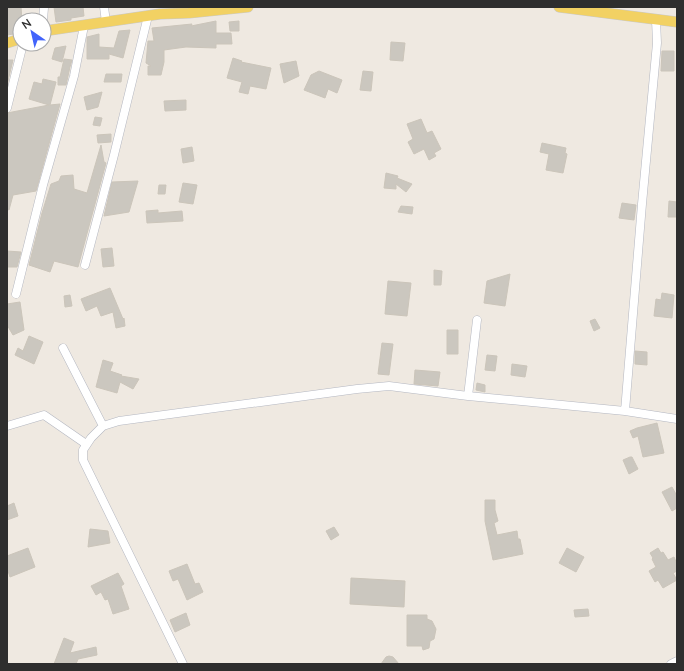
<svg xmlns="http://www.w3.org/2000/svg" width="684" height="671" font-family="Lato,sans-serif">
<rect width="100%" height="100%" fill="#efe9e1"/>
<path fill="#cbc7bf" stroke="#cbc5ba" d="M9,7H21L22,20H20V33L7,35V8Z
M54,7H83L84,16L71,18V20L56,22Z
M216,21V33H231L232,44H216V48L186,47L164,50V62L161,75H148V66H151L146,63L148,41H154L152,28L192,24L191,26Z
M239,21V31H230L229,22Z
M130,30L123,58L109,54V59H87V37L99,34V47L114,48L119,31Z
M391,42L405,43L403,61L390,60Z
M66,46L62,62L52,59L55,48Z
M662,51H674V71H661Z
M233,58L242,61L241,62L271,68L266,89L250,86L248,94L239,92L242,82L227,78Z
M64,59L72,60L70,67L66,85H58V77H60Z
M7,60H13L7,85Z
M296,61L299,76L284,83L280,64Z
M319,71L342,80L337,93L328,89L325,98L304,90L311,75Z
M363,71L373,72L371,91L360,90Z
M106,74H122L121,82H104Z
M43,79L56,82L50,105L60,104L36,191L13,195L9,210L7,209V113L49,105L29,99L34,82L42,84Z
M102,92L98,107L87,110L84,97Z
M186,100V110L165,111L164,101Z
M95,117L102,118L100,126L93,125Z
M421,119L427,133L432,131L441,149L434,153L436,156L429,160L424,149L414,154L408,142L413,139L407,124Z
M111,134V142L98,143L97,135Z
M542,143L566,148L565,153L567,154L563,173L546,170L549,154L540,152Z
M101,145L104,162L106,163L78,267L54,261L50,272L29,265L42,213L51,184L59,181L61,176L73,175L74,189L87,193Z
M192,147L194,161L183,163L181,149Z
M386,173L398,176L397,178L412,184L406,192L396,184V189L384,188Z
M138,181L129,212L104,216L112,182Z
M183,183L197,185L193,204L179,202Z
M159,185H166L165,194H158Z
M669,201L677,202V217H668Z
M622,203L636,205L634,220L619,218Z
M401,206L413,207L412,214L398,212Z
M158,210V213L182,211L183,221L147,223L146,211Z
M112,248L114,266L103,267L101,249Z
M7,251L21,252L17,267H7Z
M434,270L442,271L441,285H434Z
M510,274L505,306L484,303L487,281Z
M388,281L411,283L407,316L385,314Z
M110,288L123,319L124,318L125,326L116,328L113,312L101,316L97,306L86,311L81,299Z
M662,293L674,295L672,318L654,316L656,299L661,300Z
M70,295L72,306L65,307L64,296Z
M20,302L24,330L13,335L7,325V304Z
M595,319L600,328L594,331L590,321Z
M447,330H458V354H447Z
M29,336L43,342L34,364L15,355L18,348L23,351Z
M382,343L393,344L389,375L378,374Z
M635,351L647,352V365L635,364Z
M487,355L497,356L495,371L485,370Z
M103,360L113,363L110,371L122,375L121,376L139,379L133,389L120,382L117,393L96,387Z
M512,364L527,366L525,377L511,375Z
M415,370L440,372L438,386L414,384Z
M477,383L485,385V392L476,390Z
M657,423L664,453L643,457L638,436L633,438L630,431L637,428Z
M630,457H632L638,469L629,474L623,460Z
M672,487L677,496V508L672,511L662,492Z
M485,500H495V510L498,521L494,523L497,535L517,531L518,539H520L523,554L493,560L485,521Z
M14,503L18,516L7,520V506Z
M334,527L339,535L331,540L326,531Z
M90,529L108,531L110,543L88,547Z
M28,548L35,567L10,577L7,568V556Z
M567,548L584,557L576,572L559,563Z
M658,548L661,553L663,552L668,560L674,557L677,564V571L673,573L677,580L663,588L658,580L655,582L649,571L656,567L652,559L653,558L650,553Z
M187,564L195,584L199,583L203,592L187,600L178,579L173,581L169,571Z
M118,573L124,584L121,586L129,609L113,614L108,599L105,600L101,592L96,595L91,586Z
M351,578L405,581L404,607L350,604Z
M588,609L589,616L575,617L574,610Z
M186,613L190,625L175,632L170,620Z
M407,615H427V619L432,621L436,629L434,639L430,641L429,648L423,650L422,646H407Z
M64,638L74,642L70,653L96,647L97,655L78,659L76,664H54Z
M389,656L393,657L399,664H381L386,657Z"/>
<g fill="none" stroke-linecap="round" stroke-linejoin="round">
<defs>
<path id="minor" d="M104,7L106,22
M43,20L44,8
M7,108L23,44
M85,265L114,155L148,16
M16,294L43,185L74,76L84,26
M63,348L103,426
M468,396L477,320
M625,411L642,204L657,43L656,20
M7,426L44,415L86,444
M183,664L83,460V450L91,438L103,426L119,421L357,389L389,386L468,396L625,411L677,419
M671,664L677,661"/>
<path id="major" d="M559,7L677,22
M44,31L160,14L189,13L248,7
M7,43L20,39"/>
</defs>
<use href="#minor" stroke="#b4b7c1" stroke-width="9"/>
<use href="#major" stroke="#c9c9c9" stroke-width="11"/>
<use href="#minor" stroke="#fff" stroke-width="8"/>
<use href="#major" stroke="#f2d163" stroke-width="10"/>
</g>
<rect width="684" height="671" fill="none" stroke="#2e2e2e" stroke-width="16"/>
<g transform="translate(32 32) rotate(326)"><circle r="19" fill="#ffffff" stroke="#ababab"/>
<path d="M0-3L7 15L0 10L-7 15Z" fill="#4264fb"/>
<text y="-6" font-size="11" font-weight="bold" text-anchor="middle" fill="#2e2e2e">N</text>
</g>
</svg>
